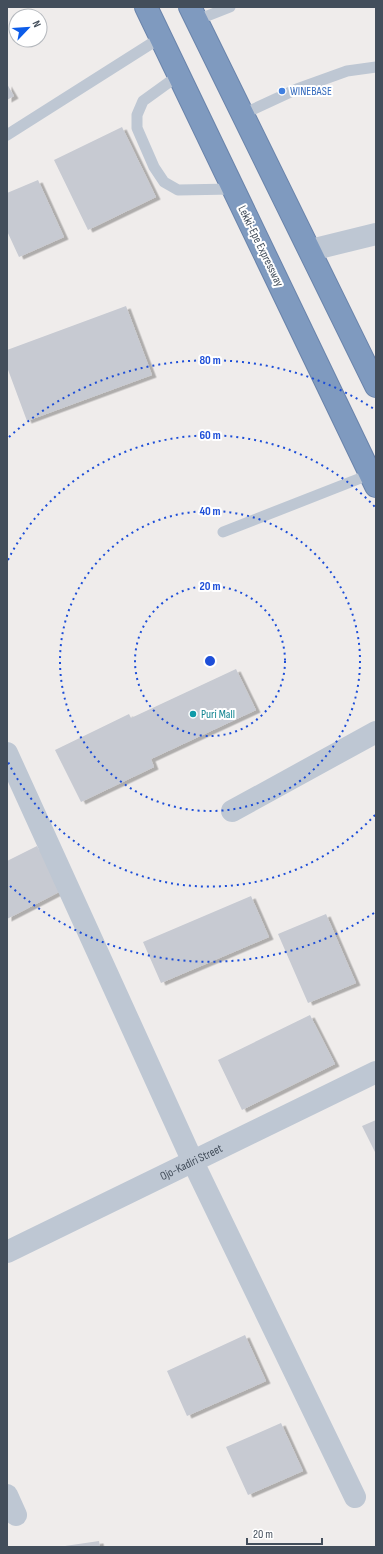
<svg xmlns="http://www.w3.org/2000/svg" width="383" height="1554" font-family="'Sofia Sans Condensed',sans-serif">
<defs>
<filter id="shadow"><feDropShadow dx="4.5" dy="2.5" stdDeviation="0" flood-color="#0004"/></filter>
</defs>
<rect width="100%" height="100%" fill="#efeceb"/>
<path fill="#c7cad2" filter="url(#shadow)" d="M7,84L14,96L7,100Z
M122,127L156,197L88,230L54,160Z
M38,180L64,237L19,257L7,231V193Z
M126,306L152,375L27,421L7,367V350Z
M236,669L256,710L151,759L154,767L81,802L55,750L129,714L131,718Z
M37,846L61,891L7,919V861Z
M251,896L269,937L161,983L143,942Z
M326,914L356,983L308,1003L278,934Z
M310,1015L335,1064L242,1110L218,1060Z
M376,1120V1154L362,1126Z
M245,1335L266,1381L187,1416L167,1371Z
M281,1423L303,1471L248,1495L226,1447Z
M99,1541L100,1547H65V1546Z"/>
<g fill="none" stroke-linecap="round" stroke-linejoin="round">
<defs>
<path id="highway" d="M146,7L376,486
M190,7L376,386"/>
</defs>
<use href="#highway" stroke="#6a84ab" stroke-width="24"/>
<path stroke="#bec7d3" stroke-width="11" d="M197,20L230,7
M179,75L143,101L137,115V128L154,167L164,182L178,190L233,189
M243,114L297,89L347,71L376,67
M7,135L160,38
M223,532L371,474"/>
<g stroke="#bec7d3" stroke-width="22">
<path d="M311,250L376,234"/>
<path d="M7,753L193,1162L355,1497"/>
<path d="M232,811L376,732"/>
<path id="s1" d="M7,1252L376,1072"/>
<path d="M7,1495L16,1515"/>
</g>
<use href="#highway" stroke="#7f9abf" stroke-width="22"/>
</g>
<g fill="none" stroke="#1d4ed8" stroke-width="2" stroke-dasharray="2 4">
<circle cx="210" cy="661" r="75"/>
<circle cx="210" cy="661" r="150"/>
<path d="M375 815A226 226 0 0 1 8 762M8 560A226 226 0 0 1 375 507"/>
<path d="M374 913A301 301 0 0 1 9 885M9 437A301 301 0 0 1 374 409"/>
</g>
<circle fill="#3f7fe0" stroke="#fff" stroke-width="1.5" cx="282" cy="91" r="4"/>
<circle fill="#0f9aa8" stroke="#fff" stroke-width="1.5" cx="193" cy="714" r="4"/>
<g text-anchor="middle" stroke-width="4" stroke-linejoin="round" paint-order="stroke">
<g font-size="12" fill="#366cbe" stroke="#fff" text-anchor="start">
<text x="290" y="95">WINEBASE</text>
</g>
<g font-size="12" fill="#434e5b" stroke="#fff">
<text transform="translate(261 246) rotate(64)" y="4">Lekki-Epe Expressway</text>
<text dy="4" stroke="none"><textPath href="#s1" startOffset="205">Ojo-Kadiri Street</textPath></text>
</g>
<g font-size="12" fill="#0d838f" stroke="#fff" text-anchor="start">
<text x="201" y="718">Puri Mall</text>
</g>
</g>
<circle cx="210" cy="661" r="6" fill="#1d4ed8" stroke="#fff" stroke-width="2"/>
<g font-size="12" text-anchor="middle" font-weight="bold" fill="#1d4ed8" stroke="#fff" stroke-width="4" stroke-linejoin="round" paint-order="stroke">
<text x="210" y="364">80 m</text>
<text x="210" y="439">60 m</text>
<text x="210" y="515">40 m</text>
<text x="210" y="590">20 m</text>
</g>
<rect width="383" height="1554" fill="none" stroke="#434e5b" stroke-width="16"/>
<g transform="translate(28 28) rotate(65)"><circle r="19" fill="#ffffff" stroke="#b4b8bd"/>
<path d="M0-3L7 15L0 10L-7 15Z" fill="#0c5ce9"/>
<text y="-6" font-size="11" font-weight="bold" text-anchor="middle" fill="#434e5b">N</text>
</g>
<path d="M247 1538v6h75v-6" fill="none" stroke="#434e5b" stroke-width="2"/>
<text x="253" y="1538" font-size="12" fill="#434e5b" stroke="#ffffff" stroke-width="3" paint-order="stroke">20 m</text>
</svg>
